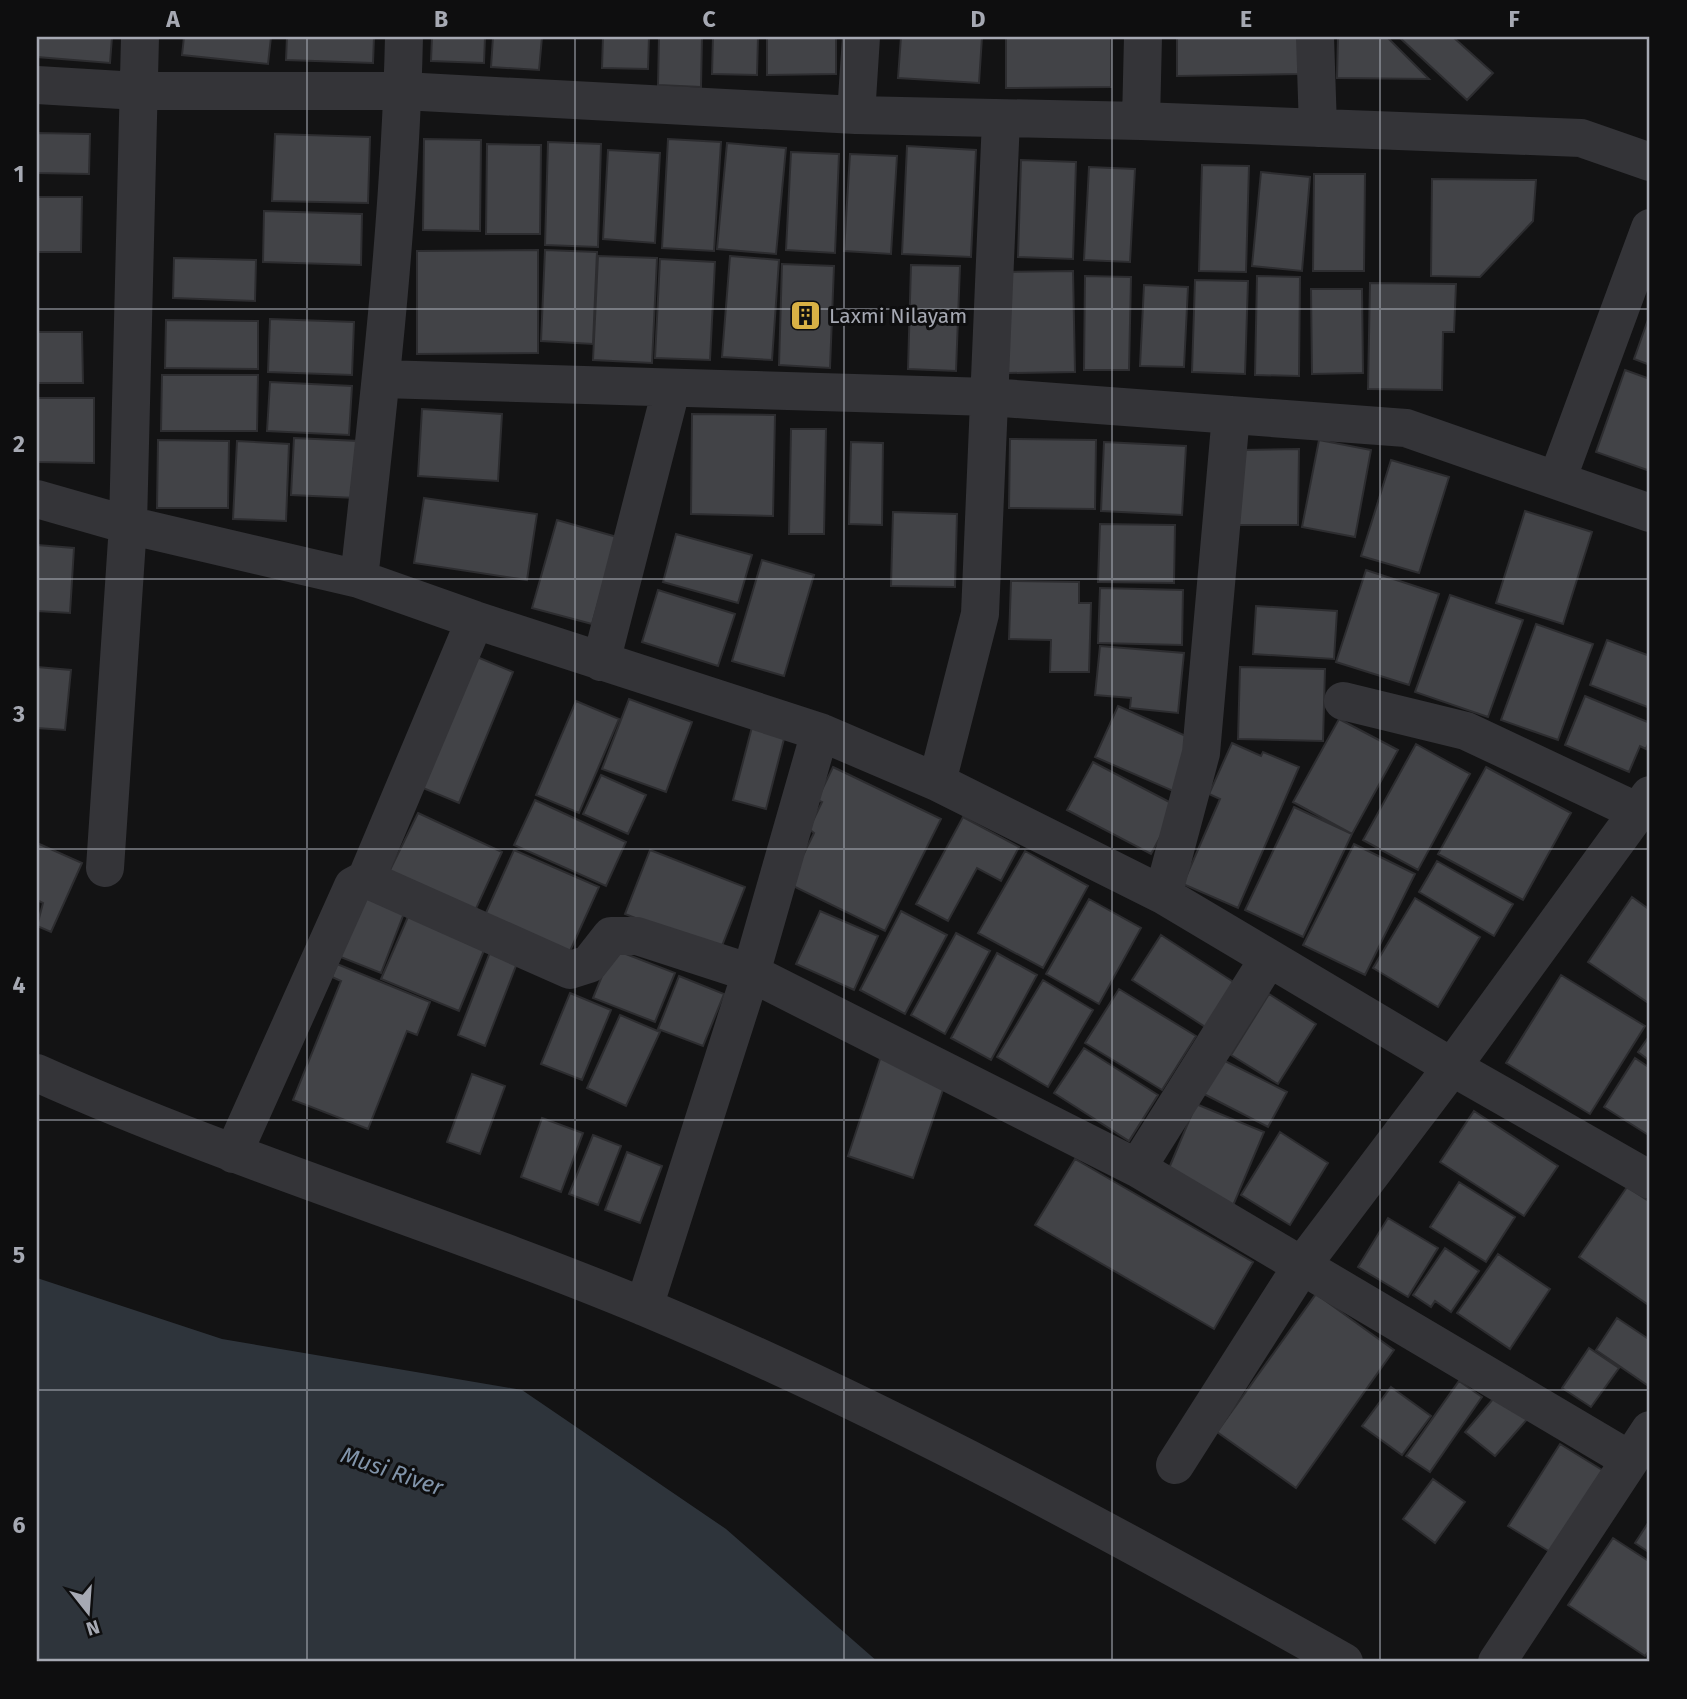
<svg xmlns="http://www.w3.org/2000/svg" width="1687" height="1699" font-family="'Fira Sans',sans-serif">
<rect width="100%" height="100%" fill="#131314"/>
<path fill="#2e343b" d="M37,1278L222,1339L522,1390L726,1529L878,1662H37Z"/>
<path fill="#424347" stroke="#2d2d30" stroke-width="2" d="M37,37H112L110,63L37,57Z
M184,37H271L268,64L182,55Z
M287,37H374L373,63L286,60Z
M432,37H485L484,63L431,61Z
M493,37H542L539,70L491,67Z
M603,37H649L648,69L602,68Z
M659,37H702L701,87L658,85Z
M713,37H758L757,75L712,74Z
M767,37H836V74L767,75Z
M901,37H982L979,83L898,78Z
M1006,37H1111V87L1006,88Z
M1177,37H1298L1299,74L1177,76Z
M1338,37H1387L1429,79L1337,78Z
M1399,37H1453L1493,73L1467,100Z
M37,133L90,134L89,174L37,173Z
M275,134L370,137L368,203L272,201Z
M424,139L481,140L480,231L423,230Z
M668,139L721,142L714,251L662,248Z
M548,142L601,144L598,247L545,245Z
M727,143L786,148L776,254L717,249Z
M487,144L541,145L540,234H486Z
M907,146L976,150L971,257L902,254Z
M608,150L660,153L655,243L603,239Z
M791,152L839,154L835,253L786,250Z
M850,154L897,156L891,254L844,251Z
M1021,160L1076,162L1073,259L1018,257Z
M1202,165L1249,166L1246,272L1199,271Z
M1089,167L1135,169L1130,262L1084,260Z
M1261,172L1310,177L1302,271L1252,266Z
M1314,174H1365L1364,271H1313Z
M1432,179L1536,180L1533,221L1480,277L1431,276Z
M37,197H82L81,252H37Z
M264,211L362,214L361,265L263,262Z
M538,250V353L417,354V251Z
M545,250L597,252L593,344L541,341Z
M598,256L657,258L652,363L593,360Z
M730,256L779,260L772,360L722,357Z
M174,258L256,260L255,301L173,298Z
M660,259L715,262L710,360L655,358Z
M782,264L834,266L830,368L779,365Z
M911,265L960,266L956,371L908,369Z
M1073,271L1075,372L1008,373L1006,272Z
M1085,276L1131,277L1129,370H1084Z
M1257,276L1300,277L1299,376L1255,375Z
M1195,280L1248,281L1245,374L1192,372Z
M1370,283L1456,284L1454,332H1443L1442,390L1368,389Z
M1144,285L1188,287L1184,367L1140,366Z
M1311,289H1362L1363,373L1312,374Z
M1650,314V365L1634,359Z
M270,319L354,322L352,375L268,372Z
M166,320L258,321V369L165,368Z
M37,332H82L83,383H37Z
M1625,370L1650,379V471L1596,452Z
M162,375H258L257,431H161Z
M270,382L352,386L349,435L267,431Z
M37,398H94V463L37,462Z
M422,409L502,414L498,481L418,476Z
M692,414L775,415L773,516L691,514Z
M791,429H826L824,534H789Z
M294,438L359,441L356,498L291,495Z
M1010,439L1096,440L1095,509L1009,508Z
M158,440L229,441L228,508H157Z
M1319,440L1371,450L1355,537L1302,527Z
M237,441L289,444L286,521L233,519Z
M851,442L883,443L882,525L849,524Z
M1104,442L1186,446L1182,515L1101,511Z
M1299,449L1298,525H1239L1240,450Z
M1391,460L1449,477L1419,573L1361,556Z
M424,498L537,514L527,580L414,563Z
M1525,511L1592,532L1563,624L1496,603Z
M893,512L957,514L955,587L891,586Z
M557,520L617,537L592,624L532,608Z
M1100,524L1175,525L1174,583L1098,582Z
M676,534L752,555L738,603L663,582Z
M37,545L74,548L70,613L37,611Z
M762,560L814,575L784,676L732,661Z
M1366,570L1439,594L1409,685L1336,662Z
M1011,581L1079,582V603H1091L1089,672H1050L1051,640L1009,639Z
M1100,588L1183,590L1182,645L1098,643Z
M658,590L735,614L718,666L642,642Z
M1450,595L1523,620L1488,717L1415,692Z
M1256,606L1337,611L1334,659L1253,654Z
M1536,624L1593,644L1558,740L1501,720Z
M1607,640L1650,656V708L1590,685Z
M1100,646L1184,653L1178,713L1130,708L1131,698L1095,695Z
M477,657L513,672L459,803L423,788Z
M37,667L71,670L65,730L37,728Z
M1240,667L1325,669L1323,741L1238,739Z
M1585,696L1650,723V739L1646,749L1640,746L1629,772L1565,745Z
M629,699L692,722L666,792L602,769Z
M576,701L619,719L579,813L536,795Z
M1118,706L1195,740L1173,791L1095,757Z
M1339,719L1398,750L1352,834L1293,802Z
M752,727L785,735L766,809L733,800Z
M1232,743L1261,756L1263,752L1299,767L1238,908L1183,884L1220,799L1209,794Z
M1416,744L1470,774L1418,870L1363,840Z
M1093,762L1177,806L1151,854L1067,810Z
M833,767L941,819L885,931L789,884L814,833L809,829L822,802L817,800Z
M1486,767L1571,813L1523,900L1438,854Z
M601,775L646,795L628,834L583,814Z
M535,800L626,842L606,886L514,845Z
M1294,807L1352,834L1303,937L1245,910Z
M418,813L502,852L474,913L389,872Z
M963,817L1019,847L1001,881L977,868L948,921L916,904Z
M37,843L82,863L51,932L37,926L43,903L37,900Z
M1354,844L1415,874L1365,975L1303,945Z
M514,850L599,887L566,960L481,924Z
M650,850L745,887L720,951L625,914Z
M1025,851L1088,886L1043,968L978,933Z
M1437,861L1513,904L1494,936L1419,892Z
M363,890L406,908L381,973L338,956Z
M1632,897L1650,910V1004L1588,962Z
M1415,898L1480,937L1438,1007L1373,968Z
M1089,899L1141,928L1099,1004L1046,974Z
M820,911L878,936L854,990L796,964Z
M901,911L947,935L905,1014L860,990Z
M410,912L487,943L459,1011L381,979Z
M956,933L990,951L945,1034L911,1015Z
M1161,935L1235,983L1207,1028L1132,980Z
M492,947L519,958L485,1046L458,1035Z
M613,949L675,973L655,1022L593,998Z
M997,953L1037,975L991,1060L951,1038Z
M337,964L430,1002L417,1035L407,1031L368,1129L293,1100L341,981L332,977Z
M1561,975L1645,1026L1590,1114L1506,1063Z
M679,976L724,994L703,1046L658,1029Z
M1043,980L1093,1010L1048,1087L997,1057Z
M1119,989L1196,1036L1162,1090L1085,1043Z
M570,993L611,1010L582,1080L541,1064Z
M1269,994L1316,1024L1278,1084L1231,1055Z
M620,1015L660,1032L626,1106L587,1088Z
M1650,1035V1061L1638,1052Z
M1084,1048L1158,1095L1129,1141L1054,1093Z
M882,1053L948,1075L913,1178L848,1156Z
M1635,1058L1650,1068V1136L1604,1107Z
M1221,1059L1287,1092L1268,1127L1202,1093Z
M472,1074L505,1086L480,1154L447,1142Z
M1196,1104L1264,1132L1232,1208L1164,1180Z
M1474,1111L1558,1166L1524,1216L1440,1162Z
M542,1118L583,1133L561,1192L521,1177Z
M1280,1132L1328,1163L1290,1225L1241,1195Z
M593,1135L621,1146L598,1205L569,1194Z
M627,1152L662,1166L640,1223L605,1210Z
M1075,1159L1253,1262L1214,1329L1035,1225Z
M1459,1182L1515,1217L1486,1262L1430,1227Z
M1627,1187L1650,1202V1306L1579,1257Z
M1388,1218L1438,1248L1408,1297L1358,1267Z
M1445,1248L1479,1271L1451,1312L1435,1301L1431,1307L1413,1295Z
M1498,1254L1550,1289L1510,1349L1457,1313Z
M1316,1294L1394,1350L1296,1488L1217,1432Z
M1617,1318L1650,1340V1387L1596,1350Z
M1589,1348L1619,1368L1591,1407L1562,1388Z
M1459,1381L1482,1397L1430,1472L1406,1456Z
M1391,1387L1431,1416L1402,1455L1362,1426Z
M1499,1392L1529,1417L1495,1456L1465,1432Z
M1560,1444L1607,1473L1555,1555L1508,1526Z
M1433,1479L1465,1502L1435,1543L1403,1519Z
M1650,1520V1553L1635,1543Z
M1613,1538L1650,1562V1649L1645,1656L1568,1605Z"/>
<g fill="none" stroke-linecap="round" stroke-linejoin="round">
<path stroke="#343438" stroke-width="38" d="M1315,37L1318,128
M37,85L138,91H403L856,115L1141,121L1581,138L1650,162
M856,115L861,37
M1141,121L1143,37
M381,379L990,397L1406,428L1650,513
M1557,480L1650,228
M37,499L128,525L359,579L475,620L820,732L937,782L1163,895L1452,1067L1650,1180
M359,579C379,399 400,218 404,37
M475,620L366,879L570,970L589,964L611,936H637L751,973L1137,1168L1630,1460
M601,662L671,390
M1343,701L1466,731L1638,812
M937,782L980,614L1001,119
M105,868L128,525L140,37
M1163,895L1201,753L1231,415
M37,1073C237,1163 448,1225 649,1309C889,1410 1117,1535 1344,1662
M233,1154L353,886L366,879
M1137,1168L1269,958
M644,1307L751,973L820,732
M1175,1465L1303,1264L1452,1067L1650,795
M1497,1662L1650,1430"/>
</g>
<path fill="none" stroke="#a6a9b3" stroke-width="2" stroke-opacity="0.55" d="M307,37V1662M575,37V1662M844,37V1662M1112,37V1662M1380,37V1662M37,309H1650M37,579H1650M37,849H1650M37,1120H1650M37,1390H1650"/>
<defs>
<symbol id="building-square" viewBox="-11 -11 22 22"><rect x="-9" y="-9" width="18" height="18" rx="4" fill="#d9b145" stroke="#0e0e0f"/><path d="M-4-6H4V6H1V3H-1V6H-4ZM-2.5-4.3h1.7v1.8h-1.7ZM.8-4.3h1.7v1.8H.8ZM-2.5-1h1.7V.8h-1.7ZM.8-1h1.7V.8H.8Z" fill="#111"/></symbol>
</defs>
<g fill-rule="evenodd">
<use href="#building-square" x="788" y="298" width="35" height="35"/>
</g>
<g text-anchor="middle" stroke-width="6" stroke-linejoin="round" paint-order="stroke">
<g font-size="21" fill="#a6a9b3" stroke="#0e0e0f" text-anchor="start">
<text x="829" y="323">Laxmi Nilayam</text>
</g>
<g font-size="23" font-style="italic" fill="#8194aa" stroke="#0e0e0f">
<text transform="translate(392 1471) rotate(19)" y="8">Musi River</text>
</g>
</g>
<rect width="1687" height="1699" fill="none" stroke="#0e0e0f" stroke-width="77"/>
<g transform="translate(88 1612) rotate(163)" stroke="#0e0e0f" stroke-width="5" paint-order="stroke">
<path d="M0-5L12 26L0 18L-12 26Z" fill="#a6a9b3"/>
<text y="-10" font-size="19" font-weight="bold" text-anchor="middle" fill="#a6a9b3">N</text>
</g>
<rect x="38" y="38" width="1610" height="1622" fill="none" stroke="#a6a9b3" stroke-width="2.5"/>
<g font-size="23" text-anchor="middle" font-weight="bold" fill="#a6a9b3">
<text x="173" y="27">A</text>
<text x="441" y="27">B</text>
<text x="709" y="27">C</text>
<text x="978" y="27">D</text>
<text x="1246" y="27">E</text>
<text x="1514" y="27">F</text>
<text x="19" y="182">1</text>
<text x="19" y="452">2</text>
<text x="19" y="722">3</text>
<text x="19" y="993">4</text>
<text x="19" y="1263">5</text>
<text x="19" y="1533">6</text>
</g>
</svg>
